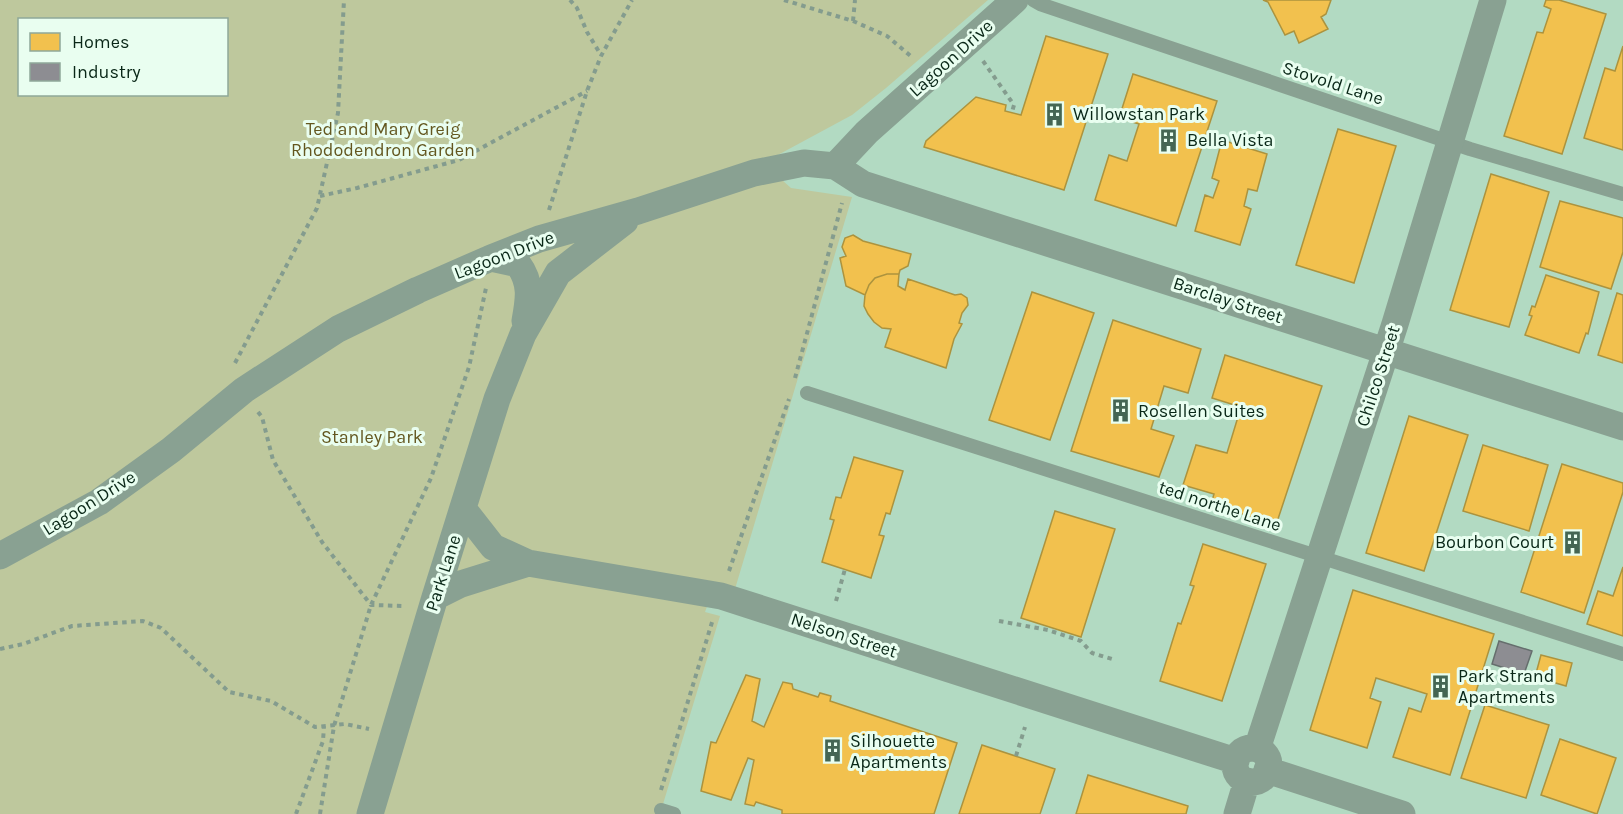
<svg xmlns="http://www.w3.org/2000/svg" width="1623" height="814" font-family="Karla,sans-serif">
<rect width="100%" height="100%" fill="#b2dac2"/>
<path fill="#bec89d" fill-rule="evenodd" d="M0,0H988L886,88L852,115L763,163L791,188L852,197L735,589L715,584L705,612L720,616L660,814H0ZM20,20H226V94H20Z"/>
<path fill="#f2c14e" stroke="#ac933e" stroke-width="1.5" d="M1263,0H1331L1326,14L1321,17L1328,29L1299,43L1294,31L1285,35L1268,2Z
M1546,0H1559L1606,14L1562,154L1504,136L1537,32L1543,33L1551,9L1544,6Z
M1046,36L1108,54L1064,190L924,147L926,141L976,97L1006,105L1005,111L1021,115Z
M1623,46V150L1584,138L1605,68L1615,71Z
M1133,74L1217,101L1176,226L1095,200L1109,155L1127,161L1139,124L1119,118Z
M1338,129L1396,146L1354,283L1296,265Z
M1222,140L1267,154L1257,191L1248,189L1244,206L1251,209L1240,245L1195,231L1205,195L1213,198L1219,181L1212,178Z
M1491,174L1549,192L1509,327L1450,310Z
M1560,201L1623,218V252L1611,289L1540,267Z
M853,235L863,241L911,254L908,266L900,270L899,274H887L875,278L869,285L865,295L846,286L840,258L846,256L842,247L845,238Z
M887,274H899L898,286L905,290L908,279L955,295L961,294L967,298L968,305L962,313L959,323L962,324L954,339L946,368L885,347L891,329L882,328L874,322L868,314L864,306L865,295L869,285L875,278Z
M1546,275L1599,292L1588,334L1586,333L1579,353L1525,335L1532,316L1529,315L1532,306L1535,307Z
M1032,292L1094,313L1050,440L989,420Z
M1617,293L1623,295V363L1598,355Z
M1113,320L1201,349L1188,393L1164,386L1151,429L1174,436L1159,477L1071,451Z
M1225,355L1322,386L1276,525L1211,504L1214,494L1183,485L1196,445L1227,453L1241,407L1212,398Z
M1409,416L1468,435L1424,571L1366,553Z
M1483,445L1548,465L1529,531L1463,511Z
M854,457L903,471L890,514L886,513L879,535L884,536L871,578L822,562L834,520L830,519L836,497L841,498Z
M1562,464L1623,483V492L1584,613L1521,592Z
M1055,511L1115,529L1081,637L1021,618Z
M1203,544L1266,564L1222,701L1160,681L1178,623L1181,624L1194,586L1190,585Z
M1623,567V636L1587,624L1598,591L1613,596Z
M1353,590L1494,634L1450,775L1393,757L1409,708L1421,712L1427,694L1376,678L1370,698L1381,702L1367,748L1310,730Z
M1541,655L1572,663L1566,686L1535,677Z
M746,675L760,679L752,721L764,727L783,682L792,684L793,689L818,697L820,693L831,696L830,701L957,743L934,814H782V810L756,802L754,806L745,804L754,760L748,758L731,800L701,791L711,742L716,743Z
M1485,705L1549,725L1526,798L1461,778Z
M1560,739L1616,758L1597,814L1541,795Z
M982,745L1055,769L1040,814H959Z
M1088,775L1188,806L1186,814H1076Z"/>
<path fill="#8d8d92" stroke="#656e6d" stroke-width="1.5" d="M1499,641L1532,651L1524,674L1492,664Z"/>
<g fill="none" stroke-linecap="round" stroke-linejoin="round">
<path stroke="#849c8e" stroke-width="4" stroke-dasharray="4.5 4.5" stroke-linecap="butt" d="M570,0L577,8L587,32L601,55
M784,0L853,21L887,36L913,58
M853,21L855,0
M983,61L1014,105L1012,112
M320,196L357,188L459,160L587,91
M549,210L587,91L601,56L632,0
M235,363L317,208L338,113L344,0
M795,378L842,203
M258,412L262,417L273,460L322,542L371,605L405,606
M729,571L789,399
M836,601L845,569
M999,621L1048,630L1081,641L1092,653L1112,659
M0,649L23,644L72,626L143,621L161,628L229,692L271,701L315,727L345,724L369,729
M1016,756L1025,727
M661,790L713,619
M296,814L323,741L324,726
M320,814L334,726L371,605L431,478L469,367L486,288"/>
<path stroke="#89a192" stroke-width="14" d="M1033,0L1040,4L1470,149L1623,194
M807,393L1623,654
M661,810L674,814"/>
<path stroke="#89a192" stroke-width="27" d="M835,166L867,132L1015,0
M491,258L518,264C532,283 529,299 525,321
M464,510L493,547L528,563L721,596L1236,761
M0,556L99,502L171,450L244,390L338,329L418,290L491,258L539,239L638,211L754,173L804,163L835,166L863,184L1623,427
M435,597L461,584L528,563
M1235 765a17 17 0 1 1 34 0a17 17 0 1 1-34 0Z
M1257,749L1395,324L1493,0
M1267,770L1402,814
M370,814L435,597L497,399L523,334L558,273L625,221
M1237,814L1247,781"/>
</g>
<defs>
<symbol id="building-bare" viewBox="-9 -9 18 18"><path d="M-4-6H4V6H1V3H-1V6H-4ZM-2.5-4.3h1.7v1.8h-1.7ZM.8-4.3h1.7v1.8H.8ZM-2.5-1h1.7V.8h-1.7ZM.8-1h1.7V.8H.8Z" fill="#446653" stroke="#e9fef0" stroke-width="2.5" paint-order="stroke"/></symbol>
</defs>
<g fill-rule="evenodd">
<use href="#building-bare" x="1038" y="98" width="33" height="33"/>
<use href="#building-bare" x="1152" y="124" width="33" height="33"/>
<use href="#building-bare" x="1104" y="394" width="33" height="33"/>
<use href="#building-bare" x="1556" y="526" width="33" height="33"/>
<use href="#building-bare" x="1424" y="670" width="33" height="33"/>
<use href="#building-bare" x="816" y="734" width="33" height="33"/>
</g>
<g text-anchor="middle" stroke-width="6" stroke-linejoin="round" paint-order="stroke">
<g font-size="18" fill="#092717" stroke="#e9fef0">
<text transform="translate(951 58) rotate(-42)" y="6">Lagoon Drive</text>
<text transform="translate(1333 83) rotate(18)" y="6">Stovold Lane</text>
<text transform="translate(504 255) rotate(-21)" y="6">Lagoon Drive</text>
<text transform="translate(1228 300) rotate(18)" y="6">Barclay Street</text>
<text transform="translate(1378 376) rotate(-72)" y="6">Chilco Street</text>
<text transform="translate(89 503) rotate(-32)" y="6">Lagoon Drive</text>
<text transform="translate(1220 506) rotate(18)" y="6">ted northe Lane</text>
<text transform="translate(443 573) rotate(-72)" y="6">Park Lane</text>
<text transform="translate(844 635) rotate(18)" y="6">Nelson Street</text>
</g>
<g font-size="18" fill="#092717" stroke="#e9fef0" text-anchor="start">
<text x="1073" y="120">Willowstan Park</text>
<text x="1187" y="146">Bella Vista</text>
<text x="1138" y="417">Rosellen Suites</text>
<text x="1554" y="548" text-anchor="end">Bourbon Court</text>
<text x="1458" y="682">Park Strand<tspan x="1458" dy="21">Apartments</tspan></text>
<text x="850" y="747">Silhouette<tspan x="850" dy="21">Apartments</tspan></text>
</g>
<g font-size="18" fill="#63571f" stroke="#e9fef0">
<text x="383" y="135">Ted and Mary Greig<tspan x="383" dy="21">Rhododendron Garden</tspan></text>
<text x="372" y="443">Stanley Park</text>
</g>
</g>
<rect x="18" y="18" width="210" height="78" fill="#e9fef0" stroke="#8fa899" stroke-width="1.5"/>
<rect x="30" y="33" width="30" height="18" fill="#f2c14e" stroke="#8fa899" stroke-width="1.5"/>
<text x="72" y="48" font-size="18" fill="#092717">Homes</text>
<rect x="30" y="63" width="30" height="18" fill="#8d8d92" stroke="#8fa899" stroke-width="1.5"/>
<text x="72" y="78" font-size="18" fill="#092717">Industry</text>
</svg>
